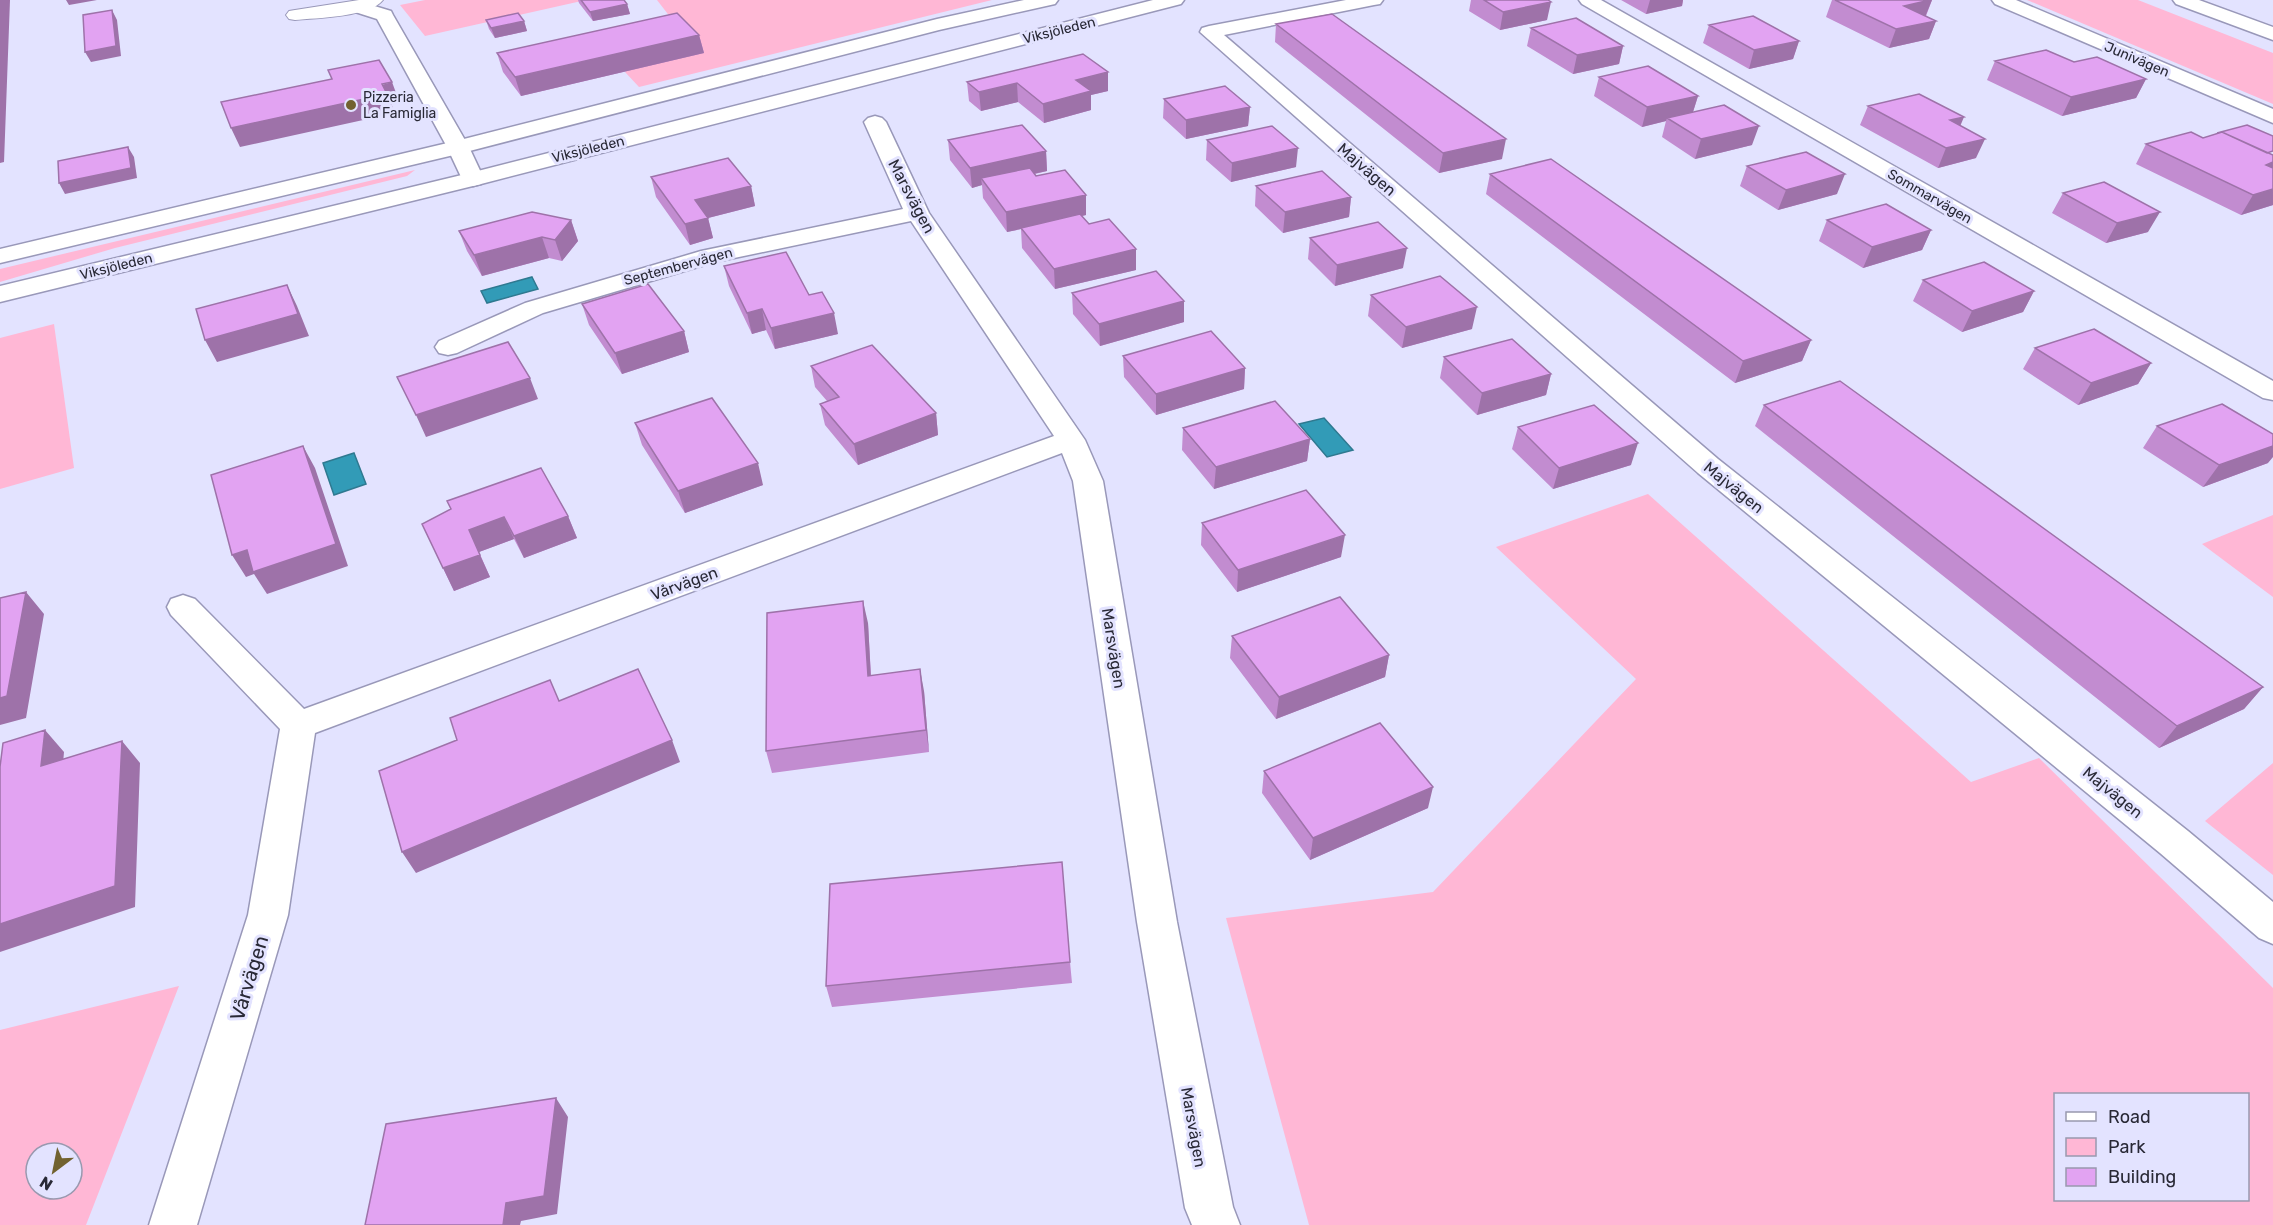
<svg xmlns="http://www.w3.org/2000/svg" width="2273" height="1225" font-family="Rubik,sans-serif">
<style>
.green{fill:#ffb7d5;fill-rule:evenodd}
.water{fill:#329bb7;stroke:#2f7990;stroke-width:1.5}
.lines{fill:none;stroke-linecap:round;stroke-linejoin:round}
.lane-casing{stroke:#9998b9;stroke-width:2}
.street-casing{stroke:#9998b9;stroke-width:3}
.secondary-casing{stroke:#9998b9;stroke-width:3}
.lane{fill:#fff;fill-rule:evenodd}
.street{fill:#fff;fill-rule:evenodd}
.secondary{fill:#fff;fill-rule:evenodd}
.wall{fill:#c28cd0}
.shaded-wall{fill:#9e72a9}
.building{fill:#e2a3f2;stroke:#9e72a9;stroke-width:1.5}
.poi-dot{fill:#726230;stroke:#e3e3ff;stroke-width:2}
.labels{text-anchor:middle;stroke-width:6;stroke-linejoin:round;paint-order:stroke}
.far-street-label{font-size:14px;fill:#292936;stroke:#e3e3ff}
.far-poi-label{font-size:14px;fill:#292936;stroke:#e3e3ff;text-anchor:start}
.street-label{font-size:16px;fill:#292936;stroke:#e3e3ff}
.near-street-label{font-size:20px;fill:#292936;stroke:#e3e3ff}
</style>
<rect width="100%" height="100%" fill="#e3e3ff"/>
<path class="green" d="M425,0H586L425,36L400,5Z
M657,0H992L639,87L625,72L681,31Z
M2027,0H2138L2273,53V104Z
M415,170L407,176L115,248L0,282V269Z
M54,324L74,468L0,489V338Z
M1648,494L1971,782L2039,758L2273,988V1225H1309L1226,918L1433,892L1636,679L1496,547ZM2056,1094H2248V1200H2056Z
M2273,515V597L2202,544Z
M2273,763V875L2205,821Z
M179,986L86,1225H0V1030ZM36,1153H72V1189H36Z"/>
<path class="water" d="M532,277L538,289L487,303L481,291Z
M1324,418L1353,450L1327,457L1299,424Z
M354,453L366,484L334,495L323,463Z"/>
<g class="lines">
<g class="lane-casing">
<path id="lane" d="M359,0H383C370,17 316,18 295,20L289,19L286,15L289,11L295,10Z"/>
</g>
<g class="street-casing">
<path id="street" d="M1346,0H1383L1380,4L1374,5L1224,35L1718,459L2188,831L2273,902V944L2259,938L2160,853L1698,473L1200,32L1202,28L1209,26Z
M1579,0H1601L2273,381V400L2263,398L1582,4Z
M1992,0H2016L2273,109V123L1995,4Z
M358,1L391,11L393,15L469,147L484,179L481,184L473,186L465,184L462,179L447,147L377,19L352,11L349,7L352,3Z
M875,116L882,118L886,122L929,213L1085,440L1103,481L1177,922L1233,1207L1240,1225H1192L1185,1208L1137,922L1073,481L1062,453L315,733L288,915L197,1225H149L248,915L280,729L171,615L167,607L171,599L183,595L195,599L304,709L1054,436L911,221L715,262L543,313L457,353L448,355L439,353L435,347L439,341L525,303L701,251L903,209L864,122L868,118Z"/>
</g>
<g class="secondary-casing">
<path id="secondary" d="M1024,0H1058L1055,4L939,30L458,154L0,263V249L456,141L937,19Z
M1153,0H1184L1181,4L481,184L0,302V286L470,173Z
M2173,0H2199L2273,27V40L2176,4Z"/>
</g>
<use href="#lane" class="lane"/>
<use href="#street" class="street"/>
<use href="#secondary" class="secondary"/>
</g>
<path class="wall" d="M578,0H624L627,4L630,14L593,21L579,3Z
M1471,0H1548L1547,20L1500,30L1469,11Z
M1621,0H1683L1682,6L1646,14Z
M1832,0H1932L1926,16L1936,21L1929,39L1889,48L1826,17Z
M486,20L524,21L527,31L495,38L489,29Z
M1276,24L1502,159L1439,173L1275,42Z
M1709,25L1799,41L1793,59L1749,69L1703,43Z
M1531,28L1623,46L1619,64L1573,74L1527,46Z
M699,35L704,53L521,96L503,72L497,53Z
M1083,54L1108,91L1091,95V110L1044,123L1018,102L981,111L969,101L967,82Z
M1995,61L2074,62L2146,79L2136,98L2062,116L1987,80Z
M1599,77L1698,96L1693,112L1752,145L1695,159L1662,137L1666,121L1642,127L1594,96Z
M1164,99L1250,107L1248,126L1186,139L1163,118Z
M1868,106L1961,126L1976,158L1938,168L1860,125Z
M2203,138L2273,205L2241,215L2136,164L2146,144Z
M948,140L1046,151L1047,171L1035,174L1036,176L1086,195V215L1082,216L1089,224L1136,249V270L1055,289L1022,248L1021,229L1007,232L983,198L982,185L972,188L950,160Z
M1207,140L1296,167L1231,182L1206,160Z
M1747,166L1837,194L1778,210L1740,186Z
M1490,174L1811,340L1802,361L1735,383L1486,194Z
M651,177L751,186L755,206L708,218L713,238L690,245L656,197Z
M1256,186L1351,197L1349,217L1283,233L1255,206Z
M2063,193L2148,232L2106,243L2052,213Z
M571,220L578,241L562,261L549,258L482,276L467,251L459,231Z
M1827,220L1931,230L1922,250L1863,268L1819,241Z
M1310,238L1403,268L1335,286L1308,259Z
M724,266L809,295L838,334L775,349L766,330L752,334L729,286Z
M1923,280L2034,291L2023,312L1962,332L1913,301Z
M1072,293L1184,322L1100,346L1073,314Z
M1371,295L1472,329L1402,348L1368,316Z
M582,304L684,331L689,352L622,374L589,325Z
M2035,348L2151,363L2138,384L2078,405L2023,369Z
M1123,356L1245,368L1244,389L1156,415L1124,377Z
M1444,357L1551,374L1546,395L1477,415L1440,378Z
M811,366L936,413L938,435L858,465L825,425L820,404L827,401L815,387Z
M1764,405L2263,687L2244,709L2159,748L1755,426Z
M635,423L763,485L685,513L642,445Z
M2157,426L2268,463L2203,487L2143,448Z
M1518,427L1631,465L1553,489L1512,449Z
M1183,428L1310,439L1307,461L1214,489L1182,450Z
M568,516L577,538L524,558L514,539L479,552L490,577L454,591L422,524Z
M1202,523L1341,557L1237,592L1201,545Z
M868,623L871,676L924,691L929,752L772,773L766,751Z
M1232,636L1389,655L1385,677L1276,719L1230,658Z
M1264,771L1428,808L1310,860L1262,793Z
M1070,962L1072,983L832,1007L826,986Z"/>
<path class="shaded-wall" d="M0,0H10L4,162L0,163Z
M66,0H97L69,5Z
M1650,0H1683L1682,6L1646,14Z
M1930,0H1932L1925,17L1904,6Z
M1551,2L1547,20L1500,30L1503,12Z
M627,4L630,14L593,21L590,12Z
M112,10L117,20L121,56L91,62L85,52Z
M524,21L527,31L495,38L491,28Z
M1936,21L1929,39L1889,48L1896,29Z
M699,35L704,53L521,96L515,77Z
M1799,41L1793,59L1749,69L1754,50Z
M1623,46L1619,64L1573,74L1577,55Z
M1108,72V91L1091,95V110L1044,123L1043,104L1076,80Z
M2146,79L2136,98L2062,116L2071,97Z
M392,82L399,101L391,103L395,113L240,147L231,128Z
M1017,83L1018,102L981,111L979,92Z
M1698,96L1692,115L1667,118L1666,121L1642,127L1647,107Z
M1250,107L1248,126L1186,139V120Z
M1964,117L1956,136L1950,120Z
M1759,126L1752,145L1695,159L1701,139Z
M1506,139L1502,159L1439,173L1443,153Z
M1985,139L1976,158L1938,168L1946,148Z
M128,147L134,157L137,178L65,194L59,183Z
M1298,148L1296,167L1231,182L1232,163Z
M1046,151L1047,171L986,184L981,178L982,185L972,188L970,168Z
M2273,162V175L2266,165Z
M1845,174L1837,194L1778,210L1786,190Z
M751,186L755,206L708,218L713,238L690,245L685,224L695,200Z
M2273,189V205L2241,215L2253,195Z
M1086,195V215L1022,229L1021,228V229L1007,232L1006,212Z
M1351,197L1349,217L1283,233L1285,212Z
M2160,212L2148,232L2106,243L2117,223Z
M571,220L578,241L562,261L555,240Z
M1931,230L1922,250L1863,268L1872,247Z
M542,237L549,258L482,276L474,255Z
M1407,248L1403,268L1335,286L1337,265Z
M1136,249V270L1055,289L1054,269Z
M287,285L297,306L309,336L217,362L205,340Z
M2034,291L2023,312L1962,332L1972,311Z
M1184,301V322L1100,346L1099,324Z
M1477,307L1472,329L1402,348L1406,327Z
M762,309L766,330L752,334L747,313Z
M834,313L838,334L775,349L771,328Z
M684,331L689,352L622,374L615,353Z
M1811,340L1802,361L1735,383L1743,361Z
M2151,363L2138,384L2078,405L2091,383Z
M1245,368L1244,389L1156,415V394Z
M1551,374L1546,395L1477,415L1482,393Z
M530,378L538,399L426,437L416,415Z
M936,413L938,435L858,465L854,444Z
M1310,439L1307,461L1214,489L1216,467Z
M1638,443L1631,465L1553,489L1559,468Z
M303,446L315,468L348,566L267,594L254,574L246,577L232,555Z
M2273,446V457L2268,463L2203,487L2219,465Z
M758,463L763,485L685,513L678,491Z
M568,516L577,538L524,558L514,536Z
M504,517L514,539L479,552L469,530Z
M1345,535L1341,557L1237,592L1238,570Z
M480,555L490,577L454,591L443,568Z
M26,592L44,614L26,718L0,725V698Z
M863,601L868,623L872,698L868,676Z
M1389,655L1385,677L1276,719L1279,697Z
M920,669L924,691L929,752L926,730Z
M2263,687L2244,709L2159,748L2177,726Z
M45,730L64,752L61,787L41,766Z
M672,740L680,762L416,873L402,852Z
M122,741L140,763L135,907L0,952V924Z
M1433,787L1428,808L1310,860L1313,838Z
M556,1098L568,1117L557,1214L521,1221L520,1225H503L506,1203Z"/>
<path class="building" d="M581,0H624L627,4L590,12Z
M1484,0H1548L1551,2L1503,12Z
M1835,0H1930L1904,6L1936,21L1896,29Z
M112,10L116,46L85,52L83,15Z
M518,13L524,21L491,28L486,20Z
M677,13L699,35L515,77L497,53Z
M1332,14L1506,139L1443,153L1276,24Z
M1753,16L1799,41L1754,50L1709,25Z
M1576,18L1623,46L1577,55L1531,28Z
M2046,50L2074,62L2097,57L2146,79L2071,97L1995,61Z
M1083,54L1108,72L1076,80L1091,91L1043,104L1017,83L979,92L967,82Z
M379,60L392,82L382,84L387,94L231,128L221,102L332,79L328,70Z
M1648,66L1698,96L1647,107L1599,77Z
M1225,86L1250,107L1186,120L1164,99Z
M1919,94L1964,117L1950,120L1985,139L1946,148L1868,106Z
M1724,105L1759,126L1701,139L1667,118Z
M1022,125L1046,151L970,168L948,140Z
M2247,125L2273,136V151L2267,153L2222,132L2217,133Z
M1272,126L1298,148L1232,163L1207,140Z
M2191,132L2203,138L2222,132L2273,155V162L2266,165L2273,168V189L2253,195L2146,144Z
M128,147L131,168L59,183L58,161Z
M1806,152L1845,174L1786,190L1747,166Z
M728,158L751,186L695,200L708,218L685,224L651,177Z
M1551,159L1811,340L1743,361L1490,174Z
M1030,168L1036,176L1065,170L1086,195L1006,212L981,178Z
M1322,171L1351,197L1285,212L1256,186Z
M2104,182L2160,212L2117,223L2063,193Z
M1886,204L1931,230L1872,247L1827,220Z
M532,212L571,220L555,240L542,237L474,255L459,231Z
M1080,214L1089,224L1109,219L1136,249L1054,269L1021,228Z
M1378,222L1407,248L1337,265L1310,238Z
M786,252L809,295L822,292L834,313L771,328L762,309L747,313L724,266Z
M1984,262L2034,291L1972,311L1923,280Z
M1156,271L1184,301L1099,324L1072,293Z
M1440,276L1477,307L1406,327L1371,295Z
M648,284L684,331L615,353L582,304Z
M287,285L298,314L205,340L196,309Z
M2094,329L2151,363L2091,383L2035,348Z
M1211,331L1245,368L1156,394L1123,356Z
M1512,339L1551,374L1482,393L1444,357Z
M508,342L530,378L416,415L397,377Z
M872,345L936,413L854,444L820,404L839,397L811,366Z
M1840,381L2263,687L2177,726L1764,405Z
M712,398L758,463L678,491L635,423Z
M1275,401L1310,439L1216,467L1183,428Z
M2222,404L2273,434V446L2219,465L2157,426Z
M1594,405L1638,443L1559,468L1518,427Z
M303,446L336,544L253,572L247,550L232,555L211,475Z
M541,468L568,516L514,536L504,517L469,530L480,555L443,568L422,524L451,509L447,501Z
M1306,490L1345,535L1238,570L1202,523Z
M26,592L7,696L0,698V598Z
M1340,597L1389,655L1279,697L1232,636Z
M863,601L868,676L920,669L926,730L766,751L767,613Z
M638,669L672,740L402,852L379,771L457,740L450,718L550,680L559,701Z
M1380,723L1433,787L1313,838L1264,771Z
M45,730L41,766L122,741L115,886L0,924V767L3,743Z
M1062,862L1070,962L826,986L830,884Z
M556,1098L544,1196L506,1203L503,1225H365L386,1124Z"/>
<circle class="poi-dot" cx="351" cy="105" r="6"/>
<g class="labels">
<g class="far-street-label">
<text transform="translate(1059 30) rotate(-14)" y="5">Viksjöleden</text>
<text transform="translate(2137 59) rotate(23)" y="5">Junivägen</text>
<text transform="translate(588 149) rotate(-14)" y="5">Viksjöleden</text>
<text transform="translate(1930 196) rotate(30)" y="5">Sommarvägen</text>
<text transform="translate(116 266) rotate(-14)" y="5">Viksjöleden</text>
<text transform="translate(678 266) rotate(-15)" y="5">Septembervägen</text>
</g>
<g class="far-poi-label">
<text x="363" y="102">Pizzeria<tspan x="363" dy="16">La Famiglia</tspan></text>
</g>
<g class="street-label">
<text transform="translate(1367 169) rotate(41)" y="6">Majvägen</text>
<text transform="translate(912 196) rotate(62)" y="6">Marsvägen</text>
<text transform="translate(1734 487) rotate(39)" y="6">Majvägen</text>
<text transform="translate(684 583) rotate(-20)" y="6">Vårvägen</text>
<text transform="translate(1114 648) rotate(81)" y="6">Marsvägen</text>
<text transform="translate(2113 792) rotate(39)" y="6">Majvägen</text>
<text transform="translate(1194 1127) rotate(80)" y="6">Marsvägen</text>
</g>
<g class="near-street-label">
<text transform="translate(249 978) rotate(-73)" y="7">Vårvägen</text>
</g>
</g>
<rect x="2054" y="1093" width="195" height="108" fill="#e3e3ff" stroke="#9999af" stroke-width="1.5"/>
<rect x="2066" y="1112" width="30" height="9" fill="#ffffff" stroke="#9999af" stroke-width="1.5"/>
<text x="2108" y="1123" font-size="18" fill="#292936">Road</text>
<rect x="2066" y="1138" width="30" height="18" fill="#ffb7d5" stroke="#9999af" stroke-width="1.5"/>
<text x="2108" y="1153" font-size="18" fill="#292936">Park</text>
<rect x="2066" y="1168" width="30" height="18" fill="#e2a3f2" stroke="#9999af" stroke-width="1.5"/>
<text x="2108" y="1183" font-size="18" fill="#292936">Building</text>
<g transform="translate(54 1171) rotate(212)"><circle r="28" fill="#e3e3ff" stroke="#9999af" stroke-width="1.5"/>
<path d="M0-4.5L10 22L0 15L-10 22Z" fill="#726230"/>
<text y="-9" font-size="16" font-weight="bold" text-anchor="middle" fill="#292936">N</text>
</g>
</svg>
